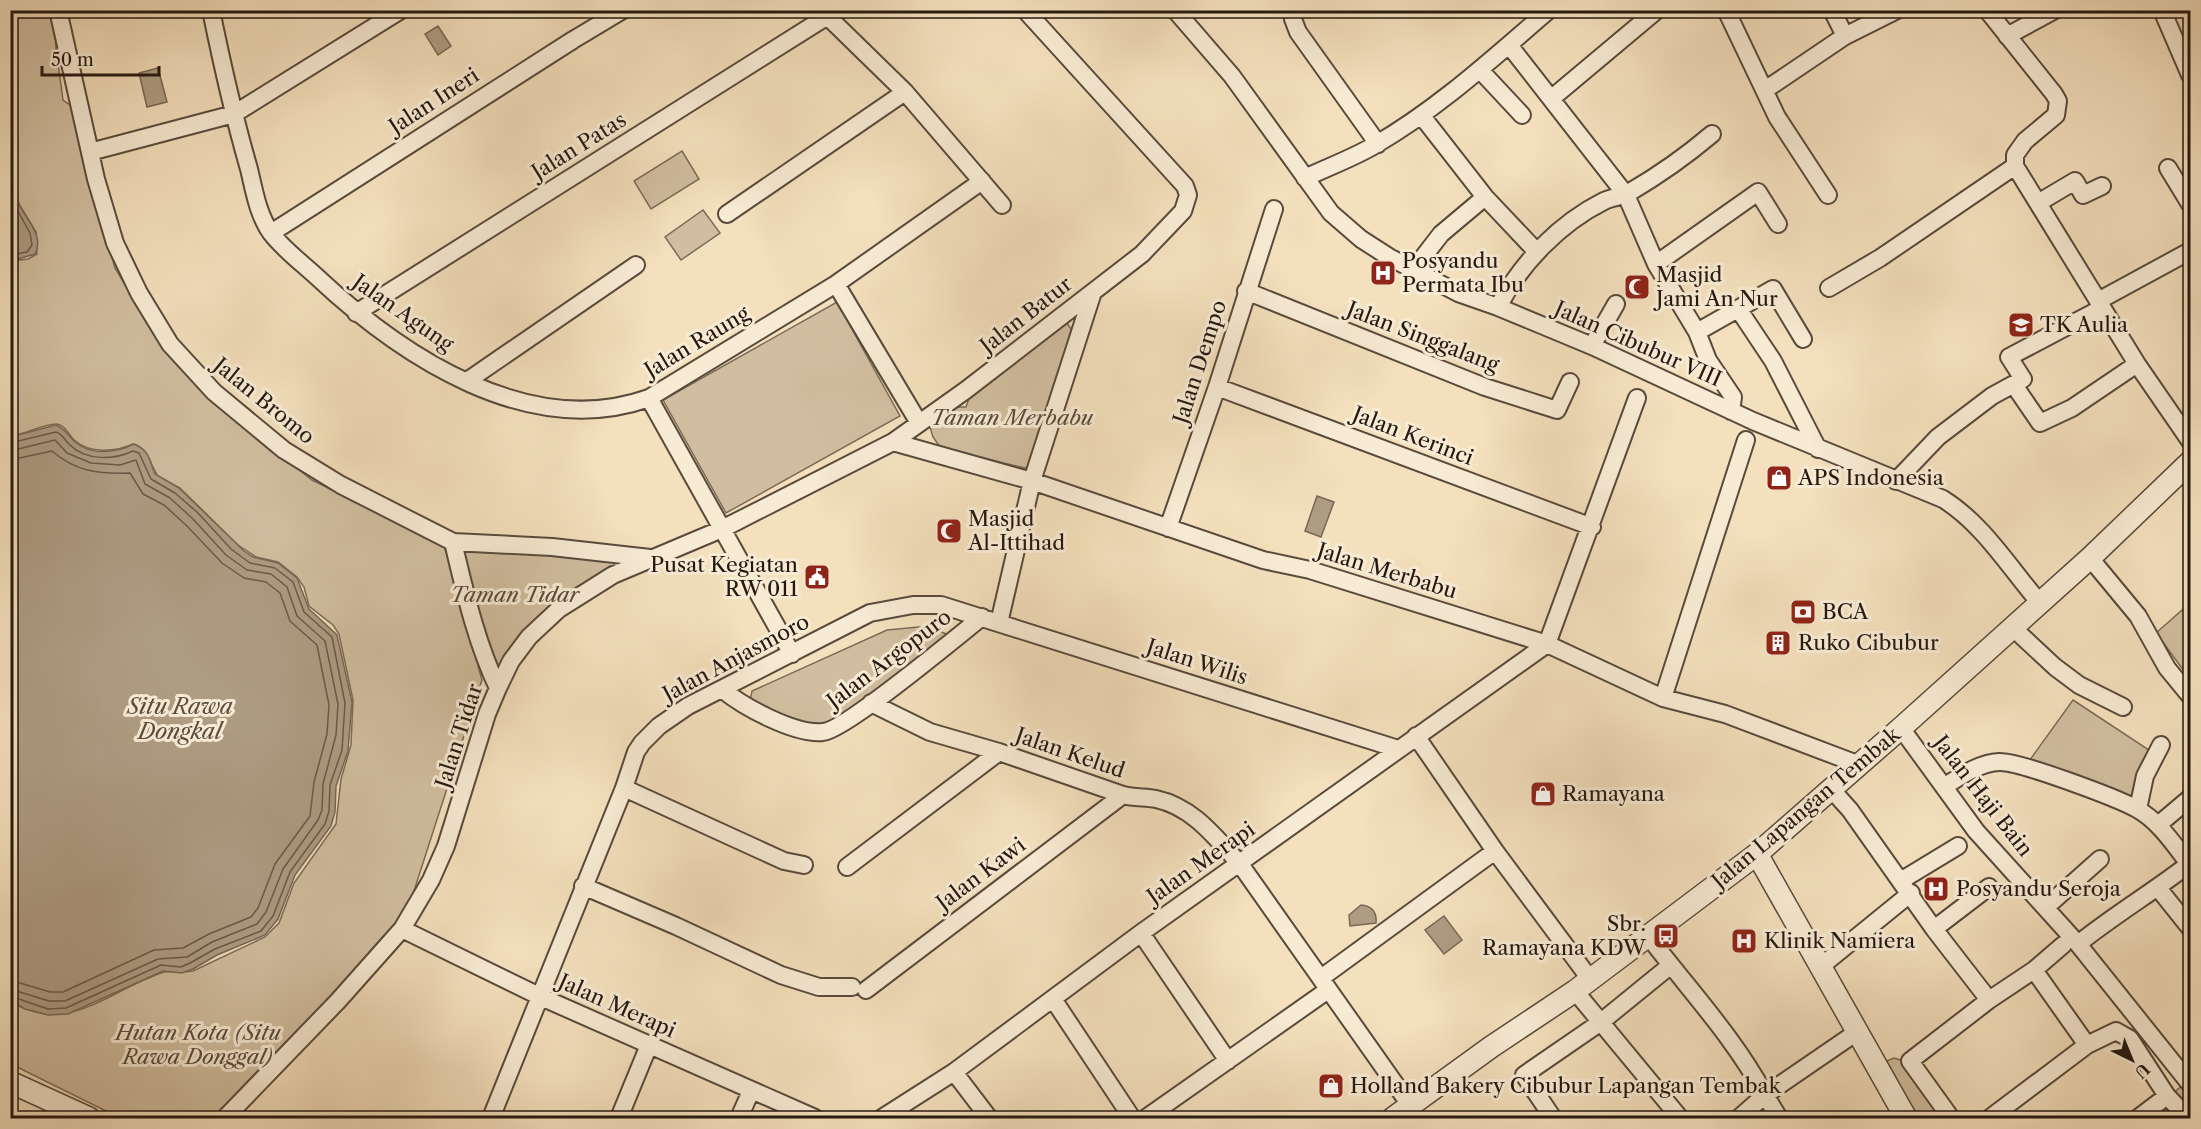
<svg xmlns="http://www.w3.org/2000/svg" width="2201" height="1129" font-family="'Libre Caslon Text',serif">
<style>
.green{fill:#d1bea0;stroke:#7b6b58;stroke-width:1.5}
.water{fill:#ae9c83;stroke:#776755;stroke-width:1.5}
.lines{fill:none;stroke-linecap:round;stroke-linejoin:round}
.shore{stroke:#6a5a4a;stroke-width:1.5}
.minor-casing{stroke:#594a3c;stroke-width:20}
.tertiary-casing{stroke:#594a3c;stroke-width:24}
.minor{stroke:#f8ebd4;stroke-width:16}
.tertiary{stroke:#f8ebd4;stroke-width:21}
.labels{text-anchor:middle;stroke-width:6;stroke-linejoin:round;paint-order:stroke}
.street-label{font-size:21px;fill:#251811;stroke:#f8ebd4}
.poi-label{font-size:21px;fill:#251811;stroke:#f8ebd4;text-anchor:start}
.park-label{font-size:21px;font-style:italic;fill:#594a3c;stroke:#f8ebd4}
.water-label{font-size:22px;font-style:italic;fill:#5c4d3f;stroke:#f8ebd4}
</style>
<rect width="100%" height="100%" fill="#f4e0bd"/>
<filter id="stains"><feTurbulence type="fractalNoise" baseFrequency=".00333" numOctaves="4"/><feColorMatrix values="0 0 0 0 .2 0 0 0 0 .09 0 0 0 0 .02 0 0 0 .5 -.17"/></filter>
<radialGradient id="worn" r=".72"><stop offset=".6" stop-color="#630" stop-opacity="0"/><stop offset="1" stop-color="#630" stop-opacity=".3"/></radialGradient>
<path class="green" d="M54,10L56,49L63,100L74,108L86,167L115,268L159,342L202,392L312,480L444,545L482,680L402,928L224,1118H120L11,1064V1002C70,1035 106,992 161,973C170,970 182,973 193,971L265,937L279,923L294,883L336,824L341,779L351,745L353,700L339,634L333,625L309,606L304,587L297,577L278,562L256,557L238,545L180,488L158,476C148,462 151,450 133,444C115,452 90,454 74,440C69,435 65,425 57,424C46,423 23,435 11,436V261L28,259L37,254L36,232L19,204L11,169V11Z
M682,151L699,179L651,209L634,181Z
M703,210L720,233L681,260L665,237Z
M837,302L900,416L726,513L663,400Z
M1067,323L1079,341L1041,471C1007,466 974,454 940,447L933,437L929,424L952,407H966L971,393Z
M477,548L568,554L614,562L615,575L517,650L503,670H495L460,554Z
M2190,603V679L2156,633Z
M929,626L957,639L825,737L748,711L752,691L887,630Z
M2073,700L2152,752L2132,804L2027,764Z
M1894,1058L1907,1062L1945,1118H1911L1882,1063Z
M2183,1085L2190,1093V1106L2187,1110L2173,1093Z"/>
<path class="water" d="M438,26L451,46L438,55L425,34Z
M158,68L167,102L147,107L139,73Z
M10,170C14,180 14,192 18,202C25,219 45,235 35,254L11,261Z
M56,425C65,429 67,434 74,441C90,456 116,453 134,444C150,451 149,460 155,474L179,488L244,551L253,557L278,563L297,578L309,609L337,635L352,702L348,751L336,786L335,812L331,826L295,875L278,919L265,935L217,955L193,969L182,973L163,971L68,1014L48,1015L25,1009L11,1001L10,437Z
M1317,496L1334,502L1321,537L1305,531Z
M1361,905C1372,906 1377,912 1376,923L1350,926L1349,915Z
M1444,916L1462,940L1444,954L1425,930Z"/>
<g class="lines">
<path class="shore" d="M10,197L30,233L32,245L27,252L10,255
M10,443L56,432C63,434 64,440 70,445C86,461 114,460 133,451L139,453L151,479L175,493L198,513L231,549L250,563L275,568L293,582L304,612L332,637L345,703L342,750L330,785L329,811L325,824L290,872L273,916L261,931L215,949L190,963L181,967L161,965L66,1008L48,1009L10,996
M10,451L55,440L67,453L91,463L120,465L136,460L145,484L170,498L193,519L226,555L247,570L271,574L287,587L297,616L325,641L338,704L336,735L323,784L322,810L318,820L283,869L266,912L257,924L212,942L187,957L158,959L65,1001H49L10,989
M10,460L52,451C76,472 99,474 130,473L143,494L164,505L187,526L222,563L244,578L266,582L280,593L290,621L317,645L329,705L327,734L314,782L310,816L275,864L258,908L251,917L209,934L183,948L154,950L63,992H50L10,980"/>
<g class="minor-casing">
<path id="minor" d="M58,10L96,179L115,243L139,293L170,344L214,392L284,450L341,485L453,542C465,592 476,642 498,688
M211,10C222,64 234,117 249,169C254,190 258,215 271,233C284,250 302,263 317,277C401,356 529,441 649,398L836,284L982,181
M821,10L905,92L1002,205
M1175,10L1232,76L1331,213L1361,239L1389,257L1458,293L1498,307L1592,346L1753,421L1943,499C1982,523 2009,567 2039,602
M1295,10L1293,19L1298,32L1378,144
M1726,10L1777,117L1828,195
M1832,10L1845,36
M1987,10L2054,94L2058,101L2056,115L2025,141L2015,155V166L2137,364L2190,441
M2162,10L2190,75
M2007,36L2055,10
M1509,45L1626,195L1656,264L1697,332L1708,360L1733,397L1731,411
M1480,70L1522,115
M1765,90L1845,36L1897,10
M1552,98L1657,10
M1421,115L1485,197L1537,252
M90,152L234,114L401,10
M2168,168L2190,204
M1305,178C1328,167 1353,158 1375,145C1439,108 1493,58 1549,10
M2038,203L2075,181L2083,195L2102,186
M727,214L905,92
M271,233L573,40L623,10
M1656,264L1758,192L1778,224
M1414,269L1441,234L1485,197
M836,284L919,423
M1829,288L1880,258L2015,166
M1246,291L1485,387L1557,410L1570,382
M2098,301L2190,251
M1498,307C1521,263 1560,223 1604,201C1612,197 1622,197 1630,192C1659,175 1686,156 1712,134
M1739,310L1773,361L1818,449
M356,313L826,17
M1697,332L1773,289L1803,339
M1592,346L1616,304
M467,381L636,265
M2014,385L2040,423L2072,408L2137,364
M1217,387L1592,527
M649,398L792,654
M893,442L1032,481L1263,560L1310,570L1547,644L1663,698L1725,714L1860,765
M1896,481L1938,437L1992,396L2023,379L2009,357L2102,308
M1168,528L1217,387L1274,209
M453,542L552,547L650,558
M2090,558L2138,616L2167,668L2190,696
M999,623L1032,481L1093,292
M2012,627L2055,667L2079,685L2123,707
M723,690C744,707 795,735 823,732C844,731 958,636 982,617
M1663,698L1746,440
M871,703L930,732L999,752L1123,795C1134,798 1145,797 1156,799C1193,807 1215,837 1240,864L1410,1105
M1901,728L1976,831L2078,944L2190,1084
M1416,736L1495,851L1590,979
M1945,786C1961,776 1979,763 1999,762C2019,761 2117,798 2137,809C2159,821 2175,846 2190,865
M624,788L784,861L804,865
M1832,790L1850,810L1934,929L1989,1000
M2138,809L2145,776L2161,745
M2158,825L2190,798
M847,867L999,752
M1902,880L1958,846
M583,886L676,926L781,975L819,987H852
M2158,888L2190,928
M2046,907L2100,859
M402,929L541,997L815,1118
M1934,929L1989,887
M1141,933L1228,1061
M1649,937C1689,990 1733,1036 1765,1095L1739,1118
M2078,944C2114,915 2153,892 2189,864
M1820,967L1911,893
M2034,970L2087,1045
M1321,978L1495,851
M866,990L1123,795
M1575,991L1680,1118
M1053,999L1132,1118
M954,1072L989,1118
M225,1118L338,1001L402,929L431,880L446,846L487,714L498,688L511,661L529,637L559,609L613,575L722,529L893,442L966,390L1142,254L1183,211L1188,195L1185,186L1025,10
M491,1118L624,788L636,752L642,743L659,726L688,706L870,613L913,605H941L1398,749
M619,1118L649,1045
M739,1118L751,1091
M882,1118L954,1072L1141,933L1547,644L1637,398
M1146,1118L1328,990
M1553,1118L1524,1075L1601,1022L1671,965
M1779,1118L1765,1095L1857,1032
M1951,1118L1910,1061L1989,1000L2034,970L2063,945
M1990,1118L2087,1045L2116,1031L2130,1039L2167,1096L2188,1118
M2138,1118L2167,1096"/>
</g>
<g class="tertiary-casing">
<path id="tertiary" d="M1757,854L1906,1118
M10,1082L89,1118
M1393,1118L1491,1047L1575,991L1757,854L1901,728L2090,558L2190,462"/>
</g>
<use href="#minor" class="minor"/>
<use href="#tertiary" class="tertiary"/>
</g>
<defs>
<g id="hospital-square" transform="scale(1.35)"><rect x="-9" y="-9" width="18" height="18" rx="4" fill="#8f2418" stroke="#f8ebd4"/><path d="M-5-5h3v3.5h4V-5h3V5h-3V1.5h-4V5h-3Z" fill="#fff"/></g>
<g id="mosque-square" transform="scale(1.35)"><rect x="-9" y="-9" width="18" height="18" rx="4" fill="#8f2418" stroke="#f8ebd4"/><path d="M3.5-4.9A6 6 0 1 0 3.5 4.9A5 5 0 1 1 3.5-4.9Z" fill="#fff"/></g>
<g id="school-square" transform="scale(1.35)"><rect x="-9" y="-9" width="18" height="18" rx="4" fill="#8f2418" stroke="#f8ebd4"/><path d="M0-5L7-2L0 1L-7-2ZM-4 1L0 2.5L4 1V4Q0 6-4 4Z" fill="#fff"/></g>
<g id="shop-square" transform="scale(1.35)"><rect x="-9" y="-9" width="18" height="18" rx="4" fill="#8f2418" stroke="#f8ebd4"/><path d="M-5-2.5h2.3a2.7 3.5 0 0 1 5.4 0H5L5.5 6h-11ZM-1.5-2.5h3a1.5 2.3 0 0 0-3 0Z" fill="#fff"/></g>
<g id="civic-square" transform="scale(1.35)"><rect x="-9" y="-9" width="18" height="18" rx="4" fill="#8f2418" stroke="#f8ebd4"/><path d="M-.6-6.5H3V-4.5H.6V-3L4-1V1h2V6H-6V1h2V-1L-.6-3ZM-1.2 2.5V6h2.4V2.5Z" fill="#fff"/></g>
<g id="bank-square" transform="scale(1.35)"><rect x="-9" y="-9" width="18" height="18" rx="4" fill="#8f2418" stroke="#f8ebd4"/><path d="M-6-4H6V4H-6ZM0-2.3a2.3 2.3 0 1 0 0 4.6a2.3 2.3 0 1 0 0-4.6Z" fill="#fff"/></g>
<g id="building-square" transform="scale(1.35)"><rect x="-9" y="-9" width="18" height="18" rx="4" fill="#8f2418" stroke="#f8ebd4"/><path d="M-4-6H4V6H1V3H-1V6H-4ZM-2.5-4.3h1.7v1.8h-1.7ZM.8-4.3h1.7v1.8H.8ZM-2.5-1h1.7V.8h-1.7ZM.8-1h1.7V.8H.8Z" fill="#fff"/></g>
<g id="bus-square" transform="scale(1.35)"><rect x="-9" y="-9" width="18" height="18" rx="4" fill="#8f2418" stroke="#f8ebd4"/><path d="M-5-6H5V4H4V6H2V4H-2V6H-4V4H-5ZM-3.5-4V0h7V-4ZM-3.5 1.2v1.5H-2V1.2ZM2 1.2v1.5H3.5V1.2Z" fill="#fff"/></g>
</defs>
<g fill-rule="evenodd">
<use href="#hospital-square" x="1383" y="273"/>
<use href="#mosque-square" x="1637" y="287"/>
<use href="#school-square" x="2021" y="325"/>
<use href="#shop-square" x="1779" y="478"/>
<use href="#mosque-square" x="949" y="531"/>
<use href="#civic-square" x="817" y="577"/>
<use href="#bank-square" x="1803" y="612"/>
<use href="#building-square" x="1778" y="643"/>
<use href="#shop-square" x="1543" y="794"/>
<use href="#hospital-square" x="1936" y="889"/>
<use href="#bus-square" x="1666" y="936"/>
<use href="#hospital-square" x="1744" y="941"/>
<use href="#shop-square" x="1331" y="1086"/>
</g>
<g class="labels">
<g class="street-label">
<text transform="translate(434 101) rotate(-33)" y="7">Jalan Ineri</text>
<text transform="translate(579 146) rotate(-32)" y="7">Jalan Patas</text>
<text transform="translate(403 313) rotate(35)" y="7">Jalan Agung</text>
<text transform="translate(1026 315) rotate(-38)" y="7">Jalan Batur</text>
<text transform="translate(1423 337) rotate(21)" y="7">Jalan Singgalang</text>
<text transform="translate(697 342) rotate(-31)" y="7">Jalan Raung</text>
<text transform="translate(1638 344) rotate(24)" y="7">Jalan Cibubur VIII</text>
<text transform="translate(1200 362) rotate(-72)" y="7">Jalan Dempo</text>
<text transform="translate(264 401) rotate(39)" y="7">Jalan Bromo</text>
<text transform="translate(1413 436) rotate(21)" y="7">Jalan Kerinci</text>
<text transform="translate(1387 571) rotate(17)" y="7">Jalan Merbabu</text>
<text transform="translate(736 658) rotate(-28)" y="7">Jalan Anjasmoro</text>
<text transform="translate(889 659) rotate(-37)" y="7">Jalan Argopuro</text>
<text transform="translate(1197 662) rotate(18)" y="7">Jalan Wilis</text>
<text transform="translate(459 736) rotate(-72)" y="7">Jalan Tidar</text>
<text transform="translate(1070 753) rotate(19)" y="7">Jalan Kelud</text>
<text transform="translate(1983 796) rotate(52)" y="7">Jalan Haji Bain</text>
<text transform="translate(1806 808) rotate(-40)" y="7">Jalan Lapangan Tembak</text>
<text transform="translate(1201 863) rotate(-35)" y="7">Jalan Merapi</text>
<text transform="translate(981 874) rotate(-37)" y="7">Jalan Kawi</text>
<text transform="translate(617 1006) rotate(24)" y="7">Jalan Merapi</text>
</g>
<g class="poi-label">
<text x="1402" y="268">Posyandu<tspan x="1402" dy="24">Permata Ibu</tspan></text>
<text x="1656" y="282">Masjid<tspan x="1656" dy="24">Jami An Nur</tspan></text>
<text x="2040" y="332">TK Aulia</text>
<text x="1798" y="485">APS Indonesia</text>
<text x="968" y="526">Masjid<tspan x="968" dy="24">Al-Ittihad</tspan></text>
<text x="798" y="572" text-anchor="end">Pusat Kegiatan<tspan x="798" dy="24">RW 011</tspan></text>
<text x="1822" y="619">BCA</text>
<text x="1798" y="650">Ruko Cibubur</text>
<text x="1562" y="801">Ramayana</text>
<text x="1956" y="896">Posyandu Seroja</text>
<text x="1646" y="931" text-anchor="end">Sbr.<tspan x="1646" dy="24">Ramayana KDW</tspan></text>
<text x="1764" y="948">Klinik Namiera</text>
<text x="1350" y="1093">Holland Bakery Cibubur Lapangan Tembak</text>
</g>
<g class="park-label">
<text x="1012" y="425">Taman Merbabu</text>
<text x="515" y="602">Taman Tidar</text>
<text x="198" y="1040">Hutan Kota (Situ<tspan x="198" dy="24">Rawa Donggal)</tspan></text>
</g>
<g class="water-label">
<text x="180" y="714">Situ Rawa<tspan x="180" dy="25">Dongkal</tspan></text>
</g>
</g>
<rect width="2201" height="1129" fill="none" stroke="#f4e0bd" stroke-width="36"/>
<rect x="12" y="12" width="2177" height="1105" fill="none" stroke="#251811" stroke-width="3"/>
<rect x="18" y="18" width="2165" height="1093" fill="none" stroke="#251811" stroke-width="1.5"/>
<g transform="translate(2132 1060) rotate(137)" stroke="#f8ebd4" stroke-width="4.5" paint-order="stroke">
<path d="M0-4.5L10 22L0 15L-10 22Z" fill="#251811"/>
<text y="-9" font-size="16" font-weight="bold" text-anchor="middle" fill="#251811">U</text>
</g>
<path d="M42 66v9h117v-9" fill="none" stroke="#251811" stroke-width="3"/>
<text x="51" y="66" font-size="18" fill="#251811" stroke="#f8ebd4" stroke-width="4.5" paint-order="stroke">50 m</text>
<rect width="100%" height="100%" filter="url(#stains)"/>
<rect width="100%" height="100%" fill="url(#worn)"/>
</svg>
